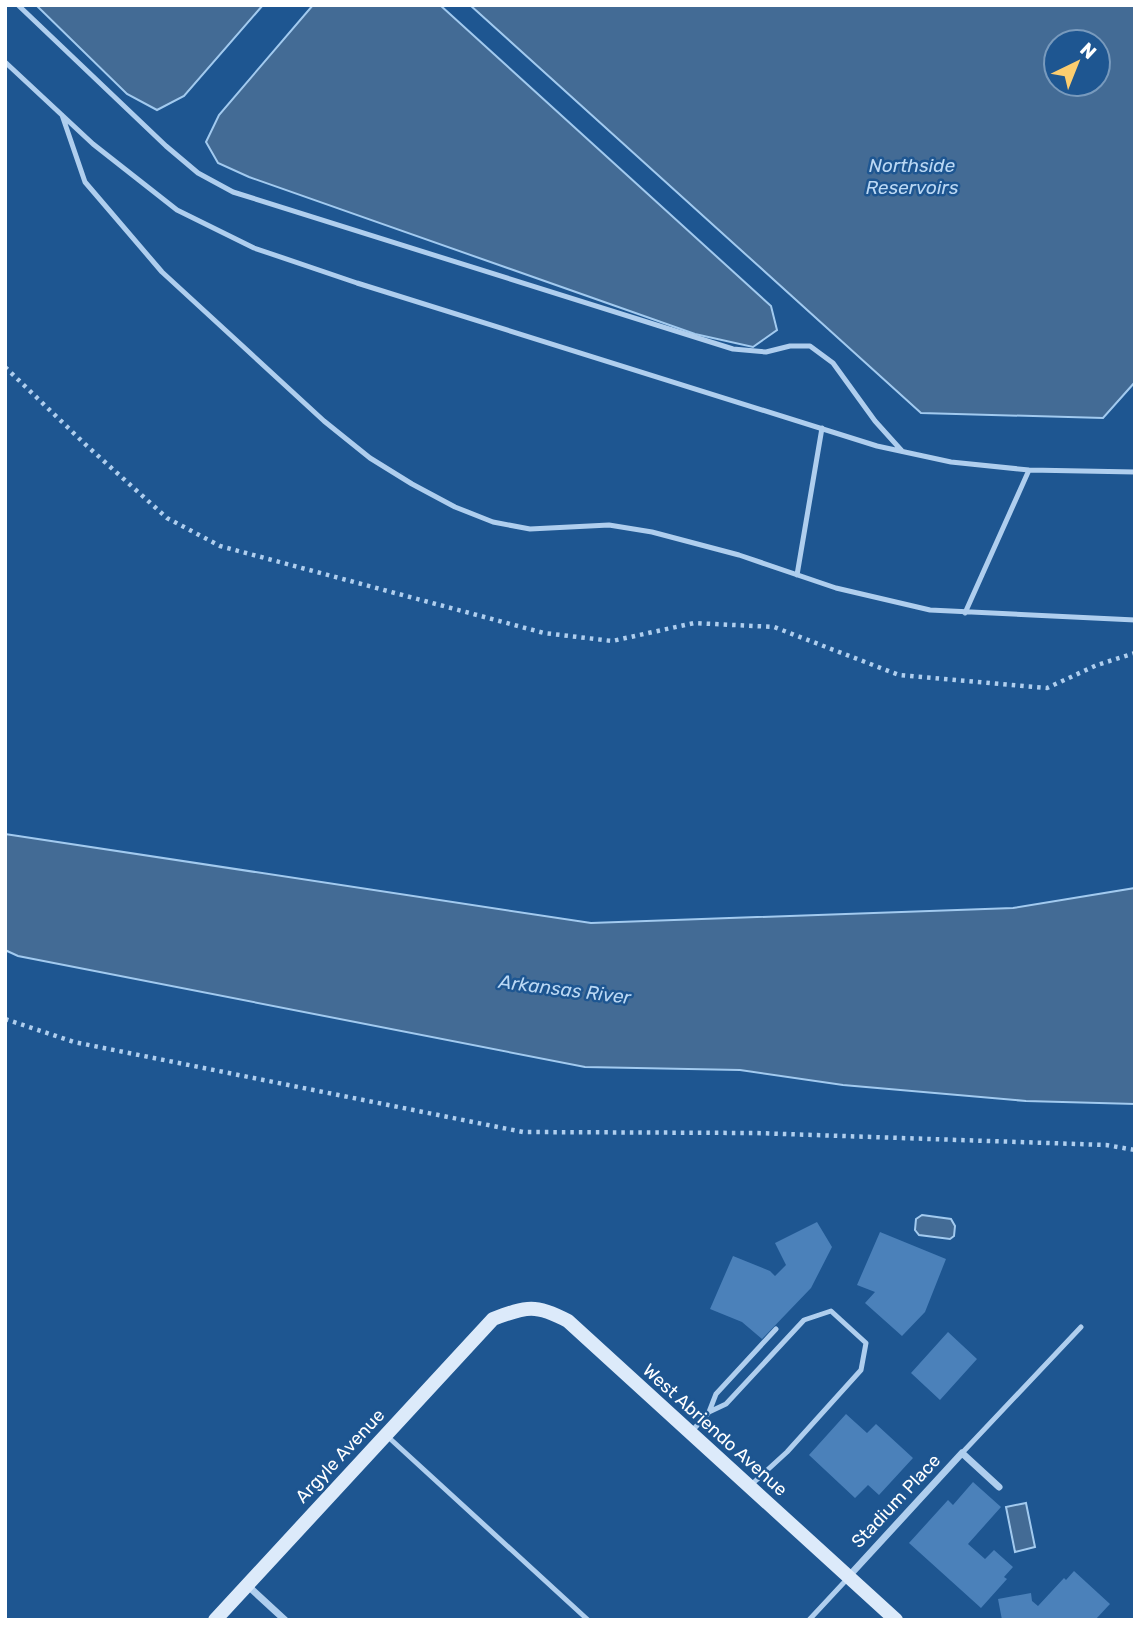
<svg xmlns="http://www.w3.org/2000/svg" width="1140" height="1625" font-family="Rubik,sans-serif">
<style>
.water{fill:#436b95;stroke:#a2caef;stroke-width:2;fill-rule:evenodd}
.building{fill:#4b81ba}
.lines{fill:none;stroke-linecap:round;stroke-linejoin:round}
.path{stroke:#afceee;stroke-width:4.5;stroke-dasharray:3.5 5;stroke-linecap:butt}
.lane{stroke:#afceee;stroke-width:5}
.street{stroke:#afceee;stroke-width:7}
.secondary{stroke:#dceafa;stroke-width:14}
.labels{text-anchor:middle;stroke-width:5;stroke-linejoin:round;paint-order:stroke}
.street-label{font-size:18px;fill:#fff;stroke:#1e5691}
.water-label{font-size:19px;font-style:italic;fill:#bbd8f4;stroke:#1e5691}
</style>
<rect width="100%" height="100%" fill="#1e5691"/>
<path class="water" d="M36,5H263L184,96L157,110L127,94Z
M313,5H440L771,306L777,330L753,347L695,334L249,177L218,163L206,142L219,115Z
M470,5H1135V382L1103,418L921,413ZM1098,42V84H1056V42Z
M5,834L591,923L1013,908L1135,888V1104L1026,1101L843,1085L740,1070L585,1067L18,956L5,950Z
M922,1215L951,1219L955,1226L954,1236L950,1239L919,1235L915,1230L916,1219Z
M1026,1503L1035,1547L1015,1552L1006,1507Z"/>
<path class="building" d="M817,1222L832,1247L811,1288L762,1339L742,1322L710,1309L733,1256L770,1271L775,1276L786,1265L775,1243Z
M880,1232L946,1259L925,1312L902,1336L865,1303L875,1292L857,1285Z
M948,1332L977,1359L940,1400L911,1373Z
M846,1414L867,1433L876,1424L913,1458L879,1495L868,1485L855,1498L809,1455Z
M973,1482L1001,1507L968,1544L985,1559L994,1550L1013,1567L1004,1577L1007,1579L981,1608L909,1543L948,1500L953,1505Z
M1074,1571L1110,1604L1095,1620H1002L998,1599L1031,1593L1032,1601L1038,1606L1064,1578L1066,1580Z"/>
<g class="lines">
<path class="path" d="M5,367L86,445L167,518L220,546L544,633L612,641L694,623L774,627L899,675L1047,688L1097,665L1135,653
M5,1019L74,1042L523,1132L755,1133L1106,1145L1135,1150"/>
<path class="lane" d="M18,5L166,146L198,173L233,192L733,349L766,352L790,346H810L833,363L875,421L902,451
M5,62L93,144L177,210L254,248L357,283L877,446L951,462L1029,470L1135,472
M62,115L85,182L162,272L324,421L370,458L412,484L455,507L493,522L530,529L609,525L652,532L739,555L836,588L930,610L1135,620
M797,575L822,428
M965,613L1029,470
M709,1412L716,1394L776,1329
M692,1431L709,1412L726,1404L804,1320L831,1311L866,1343L861,1370L787,1452L751,1485
M386,1435L588,1620
M962,1453L1081,1327
M809,1620L849,1577"/>
<path class="street" d="M849,1576L962,1453L999,1487
M247,1585L285,1620"/>
<path class="secondary" d="M215,1620L493,1319C527,1306 536,1304 568,1321L896,1620"/>
</g>
<g class="labels">
<g class="street-label">
<text transform="translate(715 1430) rotate(42)" y="6">West Abriendo Avenue</text>
<text transform="translate(340 1456) rotate(-47)" y="6">Argyle Avenue</text>
<text transform="translate(896 1501) rotate(-47)" y="6">Stadium Place</text>
</g>
<g class="water-label">
<text x="912" y="172">Northside<tspan x="912" dy="22">Reservoirs</tspan></text>
<text transform="translate(565 989) rotate(7)" y="7">Arkansas River</text>
</g>
</g>
<rect width="1140" height="1625" fill="none" stroke="#ffffff" stroke-width="14"/>
<g transform="translate(1077 63) rotate(43)"><circle r="33" fill="#1e5691" stroke="#789abd" stroke-width="2"/>
<path d="M0-5L12 26L0 18L-12 26Z" fill="#fccd6f"/>
<text y="-10" font-size="19" font-weight="bold" text-anchor="middle" fill="#ffffff">N</text>
</g>
</svg>
